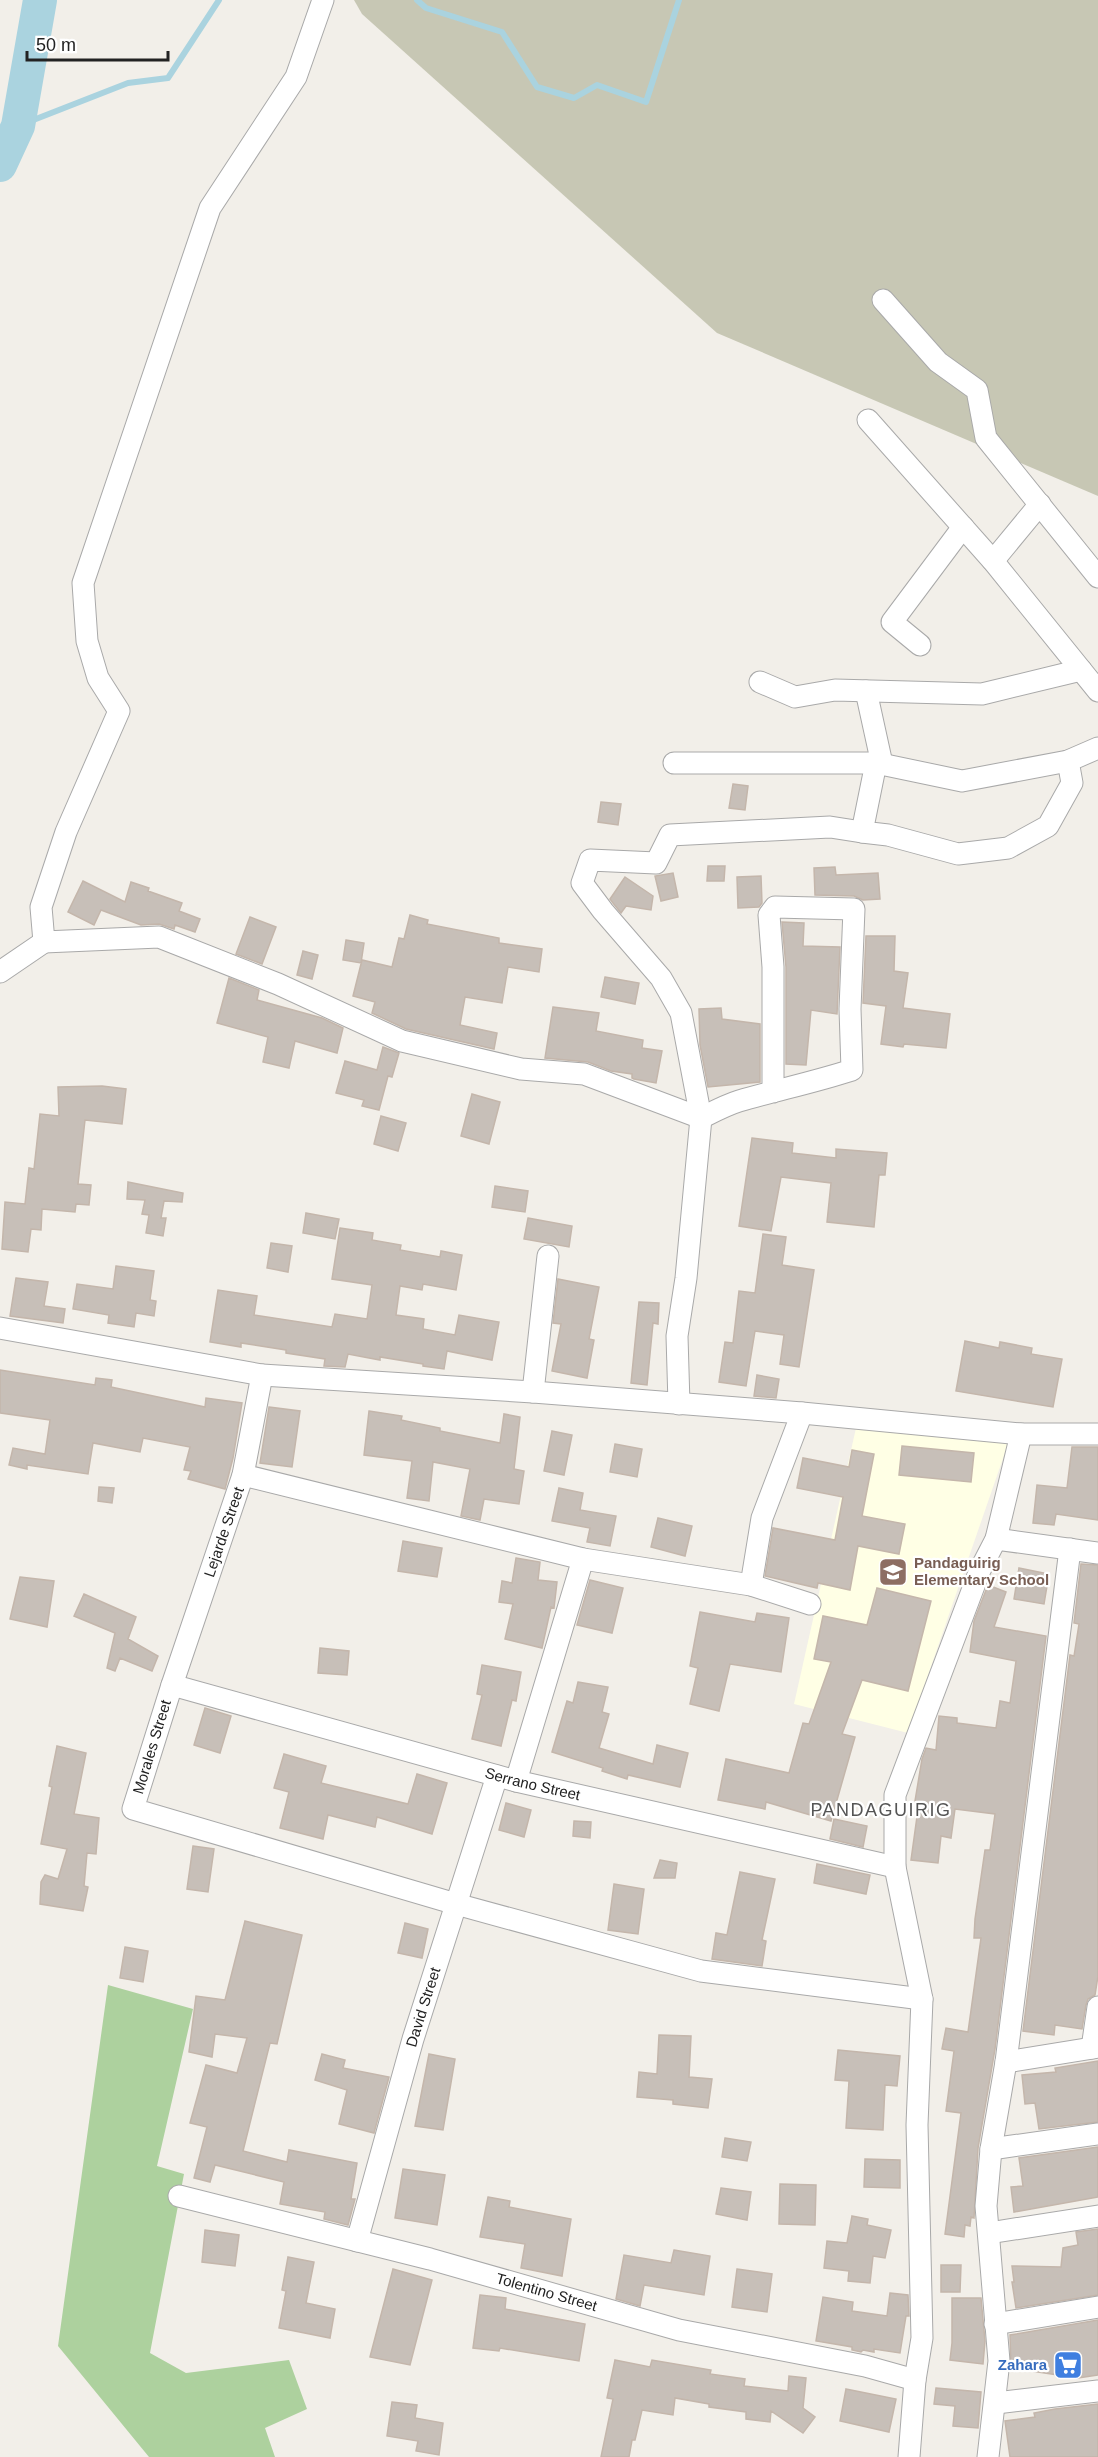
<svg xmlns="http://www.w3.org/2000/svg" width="1098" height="2457" font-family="Arial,sans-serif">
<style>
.education{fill:#ffffe5}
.construction{fill:#c7c7b4}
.forest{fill:#add19e}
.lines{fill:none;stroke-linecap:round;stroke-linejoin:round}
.stream{stroke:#aad3df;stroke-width:6}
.river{stroke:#aad3df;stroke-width:34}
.building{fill:#c7bfb8;stroke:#c4b6ab;stroke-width:1.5}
.street-casing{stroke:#a9a9a9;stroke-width:23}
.street{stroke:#fff;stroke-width:21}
.labels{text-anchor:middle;stroke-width:4.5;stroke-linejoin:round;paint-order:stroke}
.street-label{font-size:15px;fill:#222;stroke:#fff}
.education-label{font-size:15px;font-weight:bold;fill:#785e54;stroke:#fff;text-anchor:start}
.shop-label{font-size:15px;font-weight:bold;fill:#366cbe;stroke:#fff;text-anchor:end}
.quarter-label{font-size:18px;letter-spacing:1.5px;fill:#555;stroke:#fff}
</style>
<rect width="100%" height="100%" fill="#f2efe9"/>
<path class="education" d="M856,1428L1009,1441L908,1733L794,1704Z"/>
<path class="construction" d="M354,0H1098V496L717,333L362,14Z"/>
<path class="forest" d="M108,1985L193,2009L157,2166L184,2174L150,2353L186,2373L289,2360L307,2409L265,2428L275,2457H149L58,2346Z"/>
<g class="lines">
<path class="stream" d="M417,0L426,8L502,32L537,87L574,98L597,85L646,102L679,0
M18,126L128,83L168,78L219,0"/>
<path class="river" d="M0,165L18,126L40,0"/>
</g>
<path class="building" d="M733,784L748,786L745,810L729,808Z
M601,802L621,804L618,825L598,822Z
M708,866H725L724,881H707Z
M835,867L836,875L878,873L880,899L863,900L854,896L815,895L814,868Z
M673,873L678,897L661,901L655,876Z
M761,876L762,903L759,907L738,908L737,877Z
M625,877L653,896L651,910L626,906L621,913L613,903L610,899Z
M83,881L125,902L131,882L149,888L148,891L182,903L179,911L200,919L195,932L175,925L174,929L159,924L141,925L101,910L94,925L68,912Z
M410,915L428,920L427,924L499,938V943L542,949L539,972L508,967L502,1003L465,997L460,1025L497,1033L494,1049L406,1029L372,1013L375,1002L353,996L362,960L392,967L399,938L404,939Z
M250,917L276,927L262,964L236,954Z
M782,922L804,923L803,946L840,947L837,1014L811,1010L806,1065L786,1064V967Z
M866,936H895L894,971L908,973L903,1008L950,1014L946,1048L904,1044L903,1047L881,1044L886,1006L863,1003Z
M346,940L364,943L361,963L343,960Z
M303,951L318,955L312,979L297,975Z
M605,977L639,983L635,1004L601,997Z
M229,978L259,990L257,1000L322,1018L343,1028L337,1053L295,1041L289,1068L263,1062L268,1037L217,1023Z
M553,1007L599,1013L596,1031L643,1040L642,1048L662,1051L656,1083L634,1079L632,1078V1074L611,1071L588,1062L545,1058Z
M721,1008L722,1019L760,1024V1082L708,1087L700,1045L699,1009Z
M383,1047L399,1053L392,1077L388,1076L379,1110L362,1106L364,1100L336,1093L345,1061L377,1070Z
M102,1086L126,1089L122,1124L85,1120L78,1184L91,1185L89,1205L76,1204L75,1212L42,1209L41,1230L31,1229L28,1252L2,1249L5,1202L25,1204L29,1168L34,1169L40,1114L59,1116L58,1087Z
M472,1094L500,1102L489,1144L461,1136Z
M381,1116L406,1123L398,1151L374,1144Z
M752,1138L793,1143L792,1153L836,1158V1149L887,1153L885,1175H879L874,1227L827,1222L831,1183L781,1177L771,1231L739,1226Z
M128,1182L183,1193L182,1202L164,1201L161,1218H166L163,1236L146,1233L149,1215L142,1214L145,1200L127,1199Z
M495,1186L528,1191L525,1212L492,1207Z
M306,1213L339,1219L335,1239L303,1233Z
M528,1218L572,1226L569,1247L524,1239Z
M340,1228L373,1233L372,1240L401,1245L400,1250L440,1257L441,1251L462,1255L456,1290L423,1284L422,1290L400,1286L396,1315L424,1319L423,1329L455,1335L459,1315L499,1322L492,1360L447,1351L444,1369L423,1366V1364L380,1357V1360L348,1354L345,1367L324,1366L325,1359L286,1353V1350L241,1343V1347L210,1342L218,1290L257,1296L254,1315L332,1327L335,1314L367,1319L372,1285L332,1279Z
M763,1234L786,1237L782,1265L814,1270L799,1367L780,1364L784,1335L755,1331L746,1386L719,1382L725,1342L733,1343L739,1291L755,1293Z
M271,1243L292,1246L288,1272L267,1268Z
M116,1266L154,1271L150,1300L156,1301L154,1316L136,1313L134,1327L108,1323L109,1315L73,1309L77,1284L113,1289Z
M16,1278L48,1282L44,1306L65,1309L63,1323L10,1316Z
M558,1279L599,1287L589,1339L594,1340L587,1378L552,1371L561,1324L553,1323Z
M639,1302L659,1303L658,1324L653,1323L647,1385L631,1383Z
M965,1341L999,1348L1000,1342L1032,1348L1031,1354L1062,1359L1053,1407L956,1391Z
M0,1370L95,1385L96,1378L112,1380L111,1387L205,1407L206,1398L242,1403L233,1458L225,1489L188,1479L191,1471L184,1470L190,1447L143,1438L140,1452L93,1443L88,1474L27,1465V1469L9,1465L13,1448L45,1454L50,1420L0,1413Z
M757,1375L779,1379L776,1398L754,1396Z
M269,1407L300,1411L292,1467L260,1463Z
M369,1411L402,1416L401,1420L440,1428V1431L500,1443L504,1414L520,1417L514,1469L524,1471L519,1504L484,1499L480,1520L461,1516L470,1469L433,1462L429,1501L407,1498L412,1461L364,1455Z
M552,1431L572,1435L564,1475L544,1471Z
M615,1444L642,1449L637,1477L610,1472Z
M902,1446L974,1453L971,1482L899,1475Z
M1072,1447H1098V1520L1056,1514L1054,1525L1033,1523L1037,1485L1067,1488Z
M852,1450L874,1454L862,1516L905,1524L899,1554L858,1546L850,1590L818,1583L817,1588L765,1576L773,1528L835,1540L843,1497L797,1488L803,1458L849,1467Z
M99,1487L114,1488L112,1503L98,1501Z
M559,1488L583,1493L580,1510L616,1516L610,1546L587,1542L590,1528L552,1521Z
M658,1518L692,1526L685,1556L651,1547Z
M403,1541L442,1548L437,1577L398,1571Z
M516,1558L540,1562L538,1580L557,1582L554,1608L551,1607L542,1648L505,1639L513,1604L499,1602L502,1581L512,1583Z
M1081,1564L1098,1565V1976L1095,1995L1088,1999L1086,2005L1082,2029L1055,2025L1054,2035L1023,2031L1070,1655L1074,1656L1079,1624L1074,1623Z
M1019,1568L1049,1574L1044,1604L1014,1599Z
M20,1577L54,1581L47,1627L10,1619Z
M590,1580L623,1588L612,1633L577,1625Z
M988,1585L1006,1592L994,1627L1046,1636L995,2049L978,2148L974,2218L971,2217L970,2226L965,2225L964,2237L945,2234L961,2113L946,2111L954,2051L942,2049L946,2028L968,2032L981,1938H974L975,1919L985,1850H990L995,1814L955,1809L951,1838L941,1836L938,1863L911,1860L919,1802L915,1801L922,1759L926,1748L936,1750L939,1716L957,1718V1723L996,1728L1000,1701L1010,1703L1016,1661L970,1652L974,1621Z
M877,1588L931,1601L908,1691L862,1680L842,1734L855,1737L831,1821L766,1802L765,1809L718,1800L726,1759L789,1773L803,1723L809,1724L831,1662L814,1659L823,1616L867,1625Z
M84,1594L136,1617L128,1639L158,1656L152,1671L120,1658L115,1671L107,1668L115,1633L74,1616Z
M700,1612L755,1622L757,1613L789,1618L781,1672L730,1664L719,1711L690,1704L698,1668L690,1666Z
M320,1648L349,1651L347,1675L318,1673Z
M482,1665L521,1672L516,1701L512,1700L501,1746L472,1739L482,1695L477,1694Z
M578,1682L608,1687L602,1712L609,1714L599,1748L653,1764L657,1745L688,1753L680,1787L628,1775L627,1779L602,1771L603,1768L552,1752L567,1701L573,1703Z
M205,1708L231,1716L220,1753L194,1745Z
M57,1746L86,1753L74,1814L99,1818L96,1854L87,1853L84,1886L88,1887L83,1911L40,1904L41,1882L45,1875L58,1879L67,1849L41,1844L52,1787L49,1786Z
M284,1754L326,1766L321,1783L408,1804L417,1774L447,1783L432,1834L377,1817L375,1827L328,1815L323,1839L280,1828L289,1792L274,1788Z
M506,1803L531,1810L524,1837L499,1830Z
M834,1819L867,1826L863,1847L830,1839Z
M574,1821L591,1822L590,1838L573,1836Z
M193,1846L214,1849L208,1892L187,1889Z
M660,1860L677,1863L675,1878H654Z
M817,1864L870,1875L866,1894L814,1883Z
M740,1872L775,1879L762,1940L766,1941L762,1966L712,1959L716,1933L727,1935Z
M614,1884L644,1889L638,1934L608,1930Z
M245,1921L302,1935L277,2044L270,2043L243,2151L287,2162L289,2150L357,2163L351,2199H355L348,2225L324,2219L325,2212L280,2204L284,2182L215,2165L210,2182L194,2178L207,2127L190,2123L206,2065L237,2073L247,2038L215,2034L212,2057L189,2052L196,1996L225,2000Z
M405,1923L428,1929L422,1958L398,1953Z
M125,1947L148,1951L143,1982L120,1978Z
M659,2035L691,2036L689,2077L712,2079L708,2108L673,2104V2100L637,2097L639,2072L657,2074Z
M838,2050L900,2056L897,2086L885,2085L883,2130L846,2128L849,2081L835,2080Z
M322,2054L345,2060L343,2068L389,2077L374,2133L339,2124L347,2090L315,2080Z
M429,2054L455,2059L443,2130L415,2126Z
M1098,2061V2122L1039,2129L1035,2103L1025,2104L1022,2075L1056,2072L1055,2068Z
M725,2138L751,2142L747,2161L722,2157Z
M1098,2147V2197L1014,2212L1011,2187L1023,2186L1019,2158Z
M865,2159L900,2160V2188L864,2187Z
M403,2169L445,2175L437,2225L395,2218Z
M780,2184L816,2185L815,2225L779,2224Z
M721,2188L751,2192L747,2220L716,2214Z
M488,2197L510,2201L509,2207L571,2219L562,2276L521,2268L525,2244L480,2237Z
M852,2216L868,2219L867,2225L891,2230L885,2258L873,2256L870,2283L848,2281L849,2271L824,2268L827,2241L847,2243Z
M1098,2229V2295L1016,2308L1012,2282H1014L1012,2266L1061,2267L1063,2248L1078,2245L1076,2232Z
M205,2230L239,2235L235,2266L202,2262Z
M674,2250L710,2256L704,2295L644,2285L640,2306L616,2299L624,2255L671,2263Z
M288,2257L314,2262L306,2303L335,2309L330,2338L279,2328L286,2291L282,2290Z
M941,2265H961L960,2292H941Z
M393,2269L432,2280L410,2365L370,2357Z
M737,2269L772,2274L767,2312L732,2307Z
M890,2293L908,2295L909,2316H906L900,2353L874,2349V2352L863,2350L861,2352L852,2350V2347L816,2341L823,2297L853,2302L852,2311L887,2316Z
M480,2295L506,2298L505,2309L585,2324L579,2361L500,2348L499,2351L473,2348Z
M952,2298H981L985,2341L983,2364L950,2360L952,2343Z
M1098,2320V2375L1078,2378L1011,2368L1010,2335Z
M615,2360L650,2367L652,2360L711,2370L710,2374L745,2379L744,2386L788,2391L789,2376L806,2378L803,2408L815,2417L803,2433L771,2411L770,2422L746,2419V2412L709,2407V2404L675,2398L673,2415L642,2410L635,2440H632L629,2457H601L613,2399L607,2398Z
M936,2388L981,2392L978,2428L953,2426L955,2406L934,2404Z
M846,2389L896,2399L889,2432L840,2421Z
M392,2402L417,2405L415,2418L443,2423L439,2455L416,2451L418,2441L387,2436Z
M1098,2404V2457H1010L1005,2421L1035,2417L1034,2413L1055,2409Z"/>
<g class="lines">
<g class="street-casing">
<g id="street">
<path d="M323,0L296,77L210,208L83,583L87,641L98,678L119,711L66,832L41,907L44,942L159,937L278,984L402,1041L521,1069L584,1074L701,1118L681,1013L661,978L603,911L582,883L590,860L656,863L670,835L830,827L862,832"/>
<path d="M883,300L938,362L977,390L986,438L1098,577"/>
<path d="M868,420L993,561L1098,691"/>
<path d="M993,561L1040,504"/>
<path d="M920,645L892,622L963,527"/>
<path d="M760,682L795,697L835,690L982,694L1081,670"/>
<path d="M866,691L882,764"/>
<path d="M674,763H876L962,781L1068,761L1098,748"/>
<path d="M876,763L862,832L888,835L958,854L1008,848L1048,826L1072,783L1068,761"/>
<path d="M0,972L44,942"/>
<path d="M0,1328L262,1375L533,1392L802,1413L1021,1434H1098"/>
<path d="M262,1375L243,1475L172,1685L133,1809L456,1904L701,1971L922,1999"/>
<path d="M533,1392L548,1256"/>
<path d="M679,1404L677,1336L686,1278L701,1118C713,1112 726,1105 739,1101C777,1090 815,1082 852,1070L850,1009L854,909L775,907L769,915L773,967V1092"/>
<path d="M243,1475L583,1559L751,1585L810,1604"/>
<path d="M996,1539L1098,1553"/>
<path d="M751,1585L762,1518L802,1413"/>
<path id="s1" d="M172,1685L516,1781L895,1867"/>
<path d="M516,1781L583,1559"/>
<path d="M1092,2048L1098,2007"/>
<path d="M1006,2062L1098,2047"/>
<path d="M991,2149L1098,2134"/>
<path id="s2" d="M179,2196L430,2259L679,2330L865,2366L915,2380"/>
<path d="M989,2233L1098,2216"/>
<path id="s3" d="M357,2241L413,2039L497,1776"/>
<path d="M995,2324L1098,2307"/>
<path d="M996,2403L1098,2391"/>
<path d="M909,2457L915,2380L922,2338L917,2125L922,1999L895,1867V1795L980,1570L996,1539L1021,1434"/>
<path d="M988,2457L999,2361L986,2206L991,2149L1006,2062L1070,1549"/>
</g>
</g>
<use href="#street" class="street"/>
</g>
<defs>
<g id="school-square" transform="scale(1.5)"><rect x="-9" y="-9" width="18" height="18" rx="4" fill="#8d6e63" stroke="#fff"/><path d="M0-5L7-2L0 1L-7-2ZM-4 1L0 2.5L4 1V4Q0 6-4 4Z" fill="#fff"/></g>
<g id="supermarket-square" transform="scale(1.5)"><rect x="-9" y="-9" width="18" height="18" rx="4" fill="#3f7fe0" stroke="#fff"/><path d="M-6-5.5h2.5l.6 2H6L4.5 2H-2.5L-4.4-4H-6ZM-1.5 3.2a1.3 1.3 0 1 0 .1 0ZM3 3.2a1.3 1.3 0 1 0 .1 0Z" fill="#fff"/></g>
</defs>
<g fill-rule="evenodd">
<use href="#school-square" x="893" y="1572"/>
<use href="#supermarket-square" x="1068" y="2365"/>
</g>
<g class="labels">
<g class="street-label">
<text transform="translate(224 1532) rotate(-71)" y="5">Lejarde Street</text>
<text transform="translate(152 1747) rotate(-73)" y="5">Morales Street</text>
<text dy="5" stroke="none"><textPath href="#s1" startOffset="374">Serrano Street</textPath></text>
<text dy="5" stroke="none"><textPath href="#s3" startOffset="243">David Street</textPath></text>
<text dy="5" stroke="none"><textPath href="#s2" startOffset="380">Tolentino Street</textPath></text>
</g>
<g class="education-label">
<text x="914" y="1568">Pandaguirig<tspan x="914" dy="17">Elementary School</tspan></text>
</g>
<g class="shop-label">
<text x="1047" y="2370">Zahara</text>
</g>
<g class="quarter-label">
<text x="881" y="1816">PANDAGUIRIG</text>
</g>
</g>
<path d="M27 51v9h141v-9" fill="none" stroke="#222222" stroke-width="3"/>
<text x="36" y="51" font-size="18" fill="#222222" stroke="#ffffff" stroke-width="4.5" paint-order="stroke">50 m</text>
</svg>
